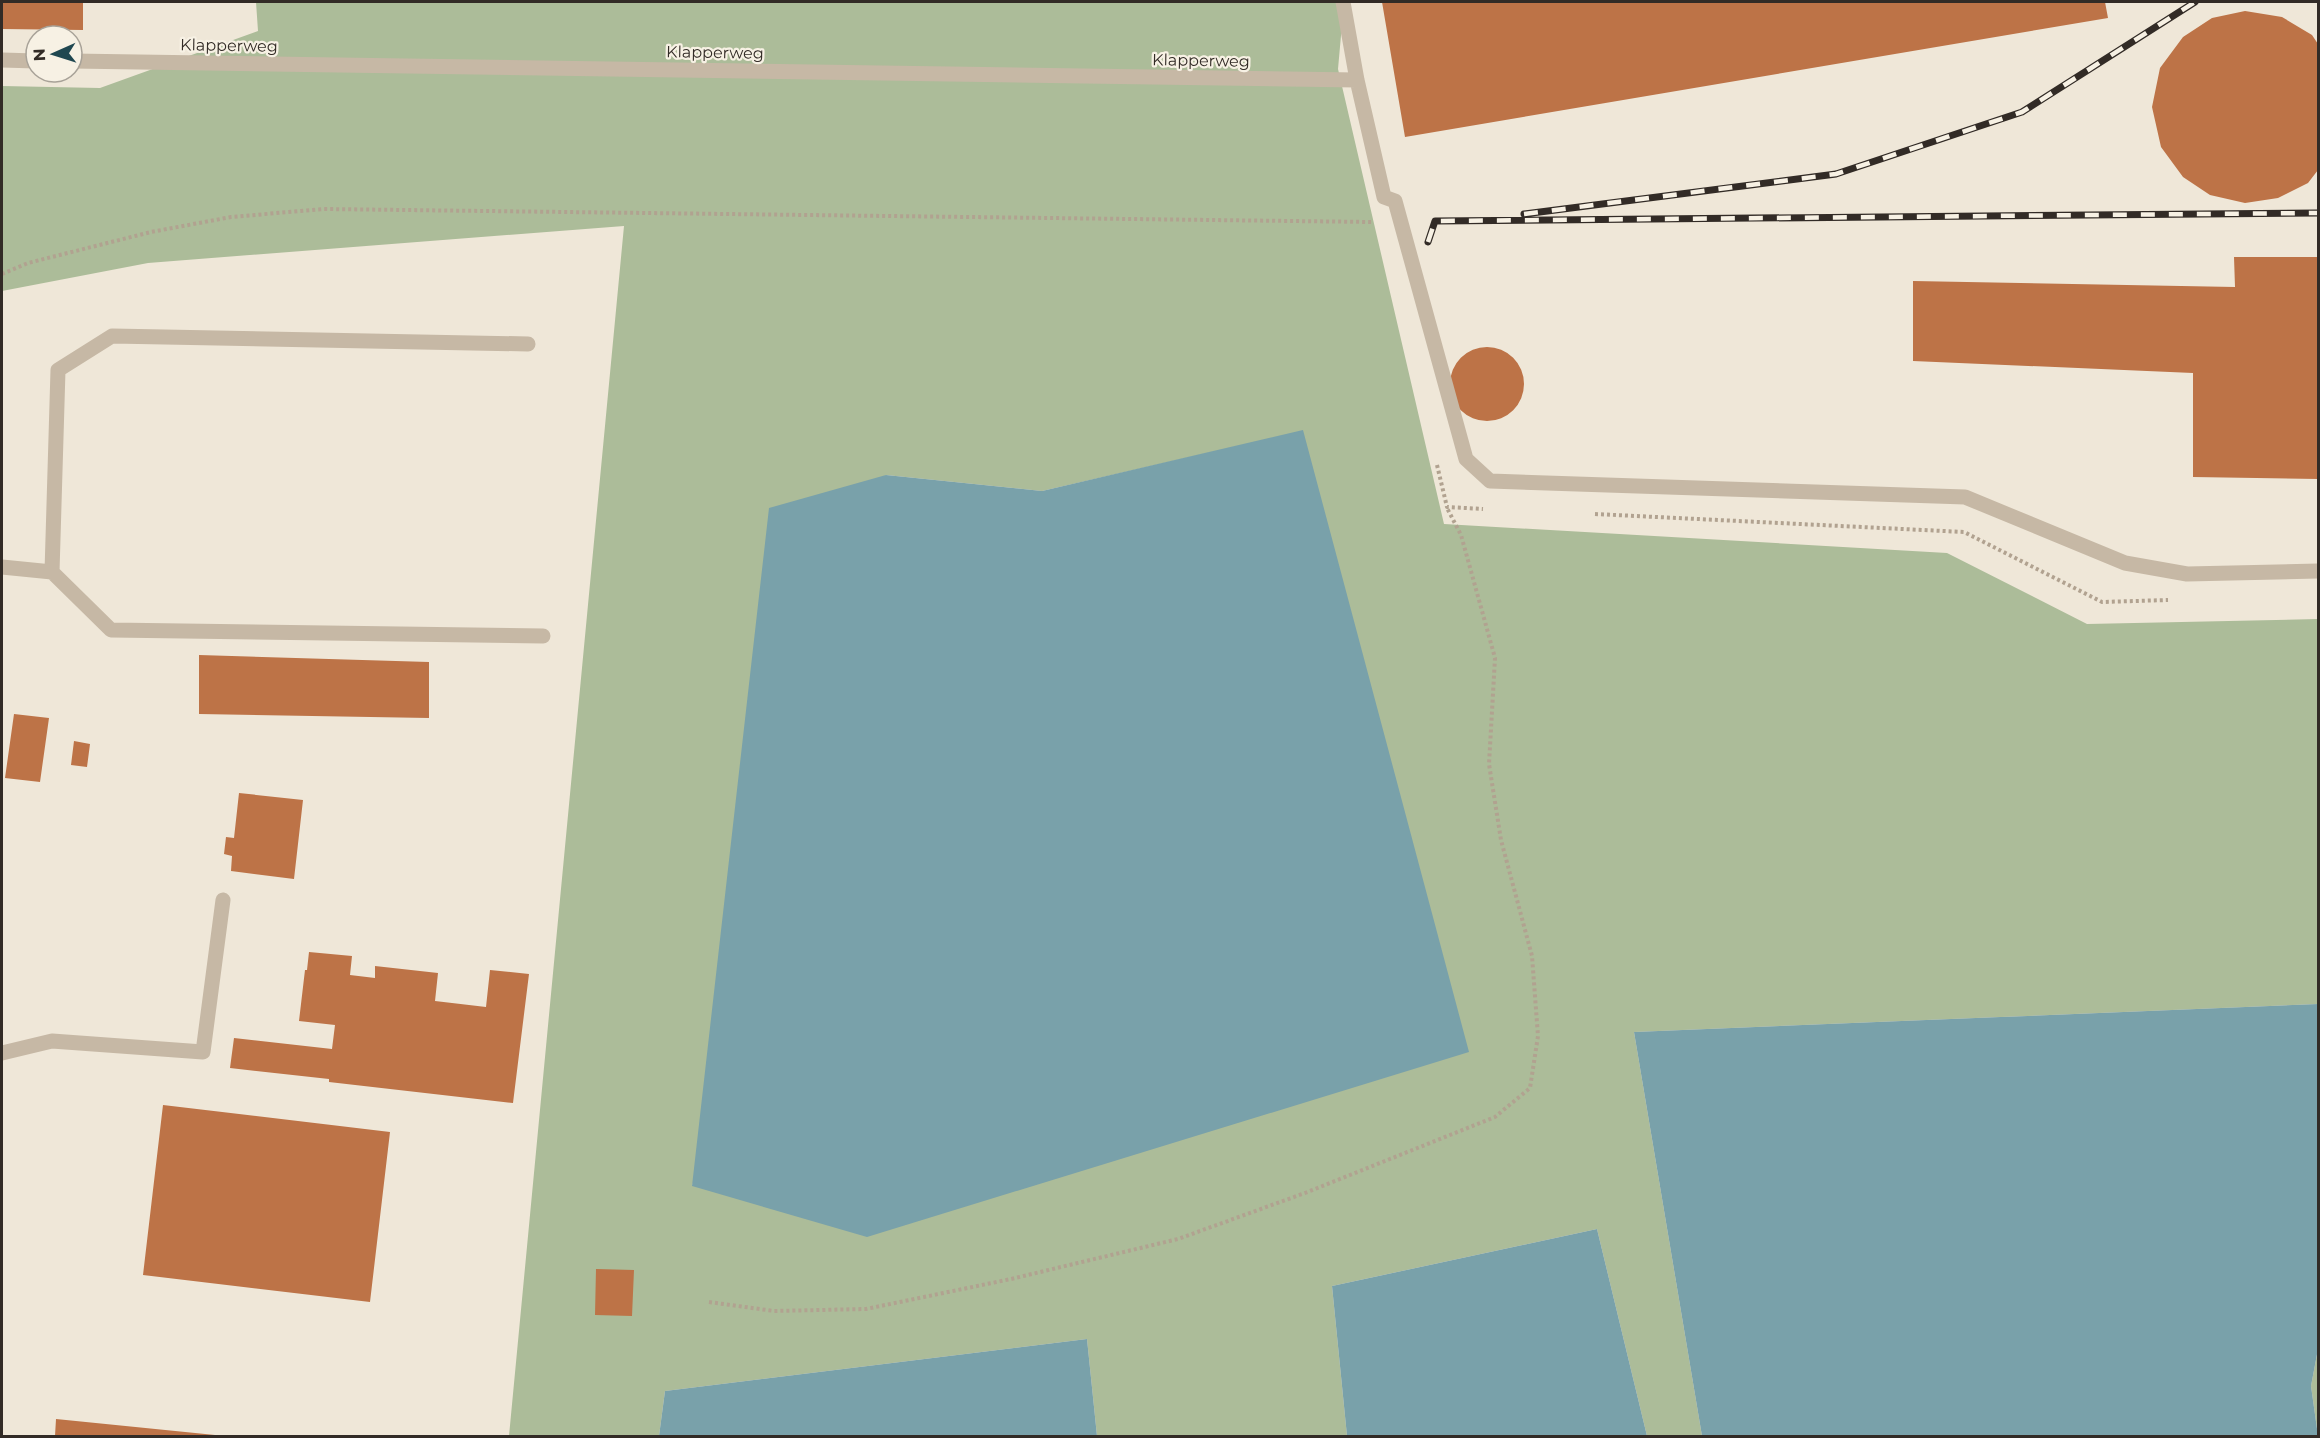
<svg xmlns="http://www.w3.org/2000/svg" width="2320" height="1438" font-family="Montserrat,sans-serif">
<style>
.green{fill:#acbc99;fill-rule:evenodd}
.water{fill:#79a1aa}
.building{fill:#bd7347}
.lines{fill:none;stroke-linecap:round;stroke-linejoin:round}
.path{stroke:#b1a290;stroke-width:4;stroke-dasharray:3 3;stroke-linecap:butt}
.minor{stroke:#c6b8a5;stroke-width:15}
.rail-casing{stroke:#322b26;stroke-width:7}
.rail{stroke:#f7f1e4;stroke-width:4.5;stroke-dasharray:14;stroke-linecap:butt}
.labels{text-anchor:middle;stroke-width:4.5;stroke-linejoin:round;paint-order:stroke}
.street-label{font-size:16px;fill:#322b26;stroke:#f7f1e4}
</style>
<rect width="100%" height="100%" fill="#efe7d8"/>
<path class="green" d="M256,2H1344L1338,69L1444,524L1947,553L2087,624L2318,619V1004L1634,1032L1702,1436H1647L1597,1229L1332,1286L1347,1436H1097L1087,1339L665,1391L659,1436H509L624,226L148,263L2,291V86L100,88L258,31ZM1303,431L692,1186L886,475L1042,491Z
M2318,1349V1436L2311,1386Z"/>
<path class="water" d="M1303,430L1469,1052L867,1237L692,1186L769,508L886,475L1042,491Z
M2318,1004V1349L2311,1386L2318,1436H1702L1634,1032Z
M1597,1229L1647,1436H1347L1332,1286Z
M1087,1339L1097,1436H659L665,1391Z"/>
<path class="building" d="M2,2H83V30L2,29Z
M1382,2H2105L2108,18L1405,137Z
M2245,11L2282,17L2312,35L2318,44V170L2308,183L2278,198L2245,203L2210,195L2183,177L2161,147L2152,107L2160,68L2183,37L2212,18Z
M2234,257H2318V479L2193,477V373L1913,361V281L2235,287Z
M1450 384a37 37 0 1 1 74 0a37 37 0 1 1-74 0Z
M199,655L429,662V718L199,714Z
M14,714L49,718L40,782L5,778Z
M74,741L90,744L87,767L71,765Z
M239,793L303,800L294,879L231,871L232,856L224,854L226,837L234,838Z
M309,952L352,956L350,975L375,978V966L438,973L435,1001L486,1007L490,970L529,974L513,1103L329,1082V1079L230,1068L234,1038L332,1049L335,1025L299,1021L305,970H307Z
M163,1105L390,1132L370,1302L143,1275Z
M596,1269L634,1270L632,1316L595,1315Z
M56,1419L215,1435V1436H55Z"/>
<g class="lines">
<path class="path" d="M2,274L28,263L151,232L231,217L324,209L1372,222
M1437,465L1447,507L1483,509
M1595,514L1964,532L2102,602L2168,600
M709,1302L774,1311L866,1309L1011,1279L1178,1239L1305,1193L1495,1117L1530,1088L1538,1036L1532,956L1501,840L1489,764L1495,658L1461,535L1447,508"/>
<path class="minor" d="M1343,2L1357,80L1384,197L1395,201L1466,459L1490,481L1965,497L2125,563L2187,574L2318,571
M2,60L36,61
M72,61L1357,80
M2,567L52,572L58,370L112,336L528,344
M52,572L111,630L543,636
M2,1053L52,1041L203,1052L223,900"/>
<g class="rail-casing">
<path id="rail" d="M1524,214L1836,174L2022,112L2195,2
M1428,242L1435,221L2318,213"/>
</g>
<use href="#rail" class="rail"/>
</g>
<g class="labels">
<g class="street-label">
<text transform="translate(229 45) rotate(1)" y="6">Klapperweg</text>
<text transform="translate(715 52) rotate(1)" y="6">Klapperweg</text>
<text transform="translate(1201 60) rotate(1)" y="6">Klapperweg</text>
</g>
</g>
<rect width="2320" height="1438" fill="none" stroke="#322b26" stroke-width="6"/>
<g transform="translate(54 54) rotate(267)"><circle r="28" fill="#f7f1e4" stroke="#a8a298" stroke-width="1.5"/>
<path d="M0-4.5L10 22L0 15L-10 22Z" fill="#1f4750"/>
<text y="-9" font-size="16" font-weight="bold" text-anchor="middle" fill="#322b26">N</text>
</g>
</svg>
